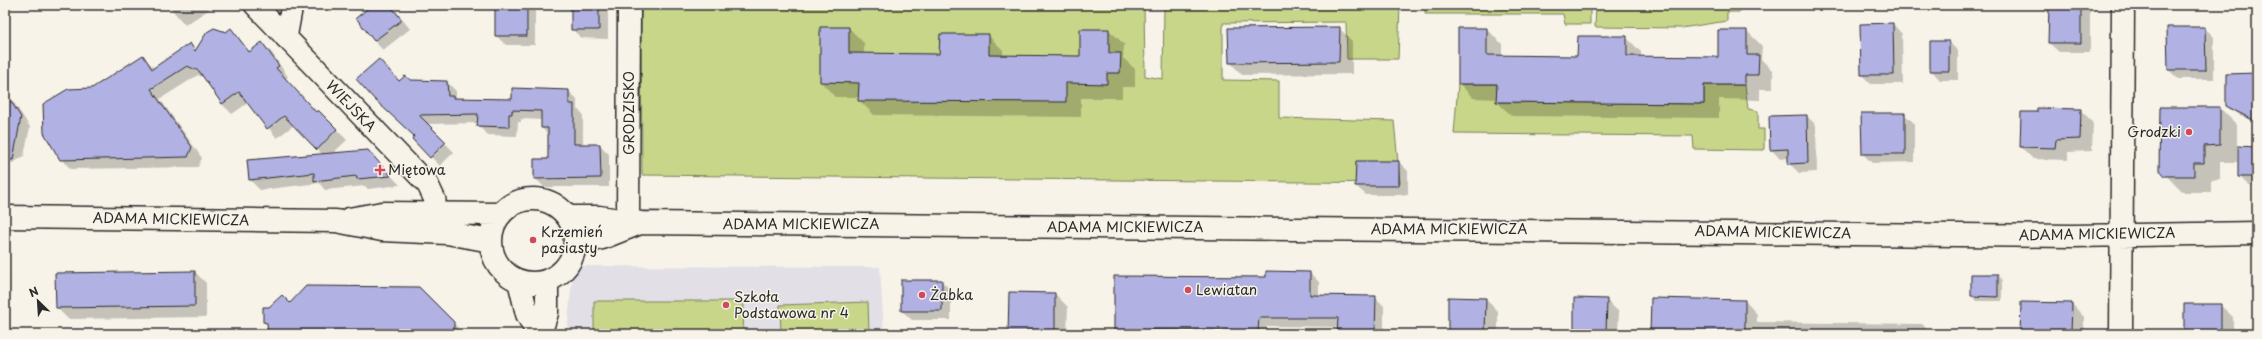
<svg xmlns="http://www.w3.org/2000/svg" width="2262" height="339" font-family="'Playpen Sans',sans-serif">
<style>
.built{fill:#e2dfe6}
.green{fill:#c8d689;stroke:#7a805a}
.shadow{fill:#0003}
.building{fill:#b1b1e3;stroke:#2b2b2b}
.lines{fill:none;stroke-linecap:round;stroke-linejoin:round}
.street-casing{stroke:#2b2b2b;stroke-width:24}
.secondary-casing{stroke:#2b2b2b;stroke-width:25}
.street{stroke:#f7f3e8;stroke-width:21}
.secondary{stroke:#f7f3e8;stroke-width:22}
.poi-dot{fill:#d1495b;stroke:#f7f3e8;stroke-width:1.5}
.labels{text-anchor:middle;stroke-width:3;stroke-linejoin:round;paint-order:stroke}
.street-label{font-size:14px;fill:#2b2b2b;stroke:#f7f3e8}
.poi-label{font-size:14px;fill:#2b2b2b;stroke:#f7f3e8;text-anchor:start}
</style>
<rect width="100%" height="100%" fill="#f7f3e8"/>
<filter id="ink" filterUnits="userSpaceOnUse"><feTurbulence type="fractalNoise" baseFrequency=".025" numOctaves="2"/><feDisplacementMap in="SourceGraphic" scale="8" xChannelSelector="R" yChannelSelector="G"/><feConvolveMatrix kernelMatrix="1 2 1 2 8 2 1 2 1" color-interpolation-filters="sRGB"/></filter>
<g filter="url(#ink)">
<path class="built" d="M577,266L880,267L884,334H567L572,279Z"/>
<path class="green" d="M641,5H1144L1145,76L1163,79L1164,5H1400L1398,59H1347L1346,22L1223,23V80L1279,81V118L1394,121L1400,183L642,175Z
M1425,5H1590V24H1565L1563,14H1425Z
M1596,5H1746L1739,12H1727V21L1681,28L1595,27Z
M1458,84H1497V102L1704,104V85H1745L1748,109L1758,111V129H1764V150L1694,149L1693,136L1454,134Z
M594,301H744L743,334H594Z
M868,302L869,334H781L780,305Z"/>
<path class="shadow" d="M168,5H207L210,9L185,25Z
M373,5H391L410,29L383,50L374,41Z
M496,5H535V45H506L496,36Z
M572,5H608V39L581,38L572,29Z
M2039,5H2090V52H2059L2049,43L2050,14Z
M1893,24L1902,34L1903,84H1871L1862,75Z
M821,28H849L864,43V54L940,55L988,35L1003,50V56L1080,57L1109,30L1124,44L1123,58L1135,69V87H1122V98H1081V117L874,115L859,100V97H835L821,82Z
M1339,28L1352,41V74L1242,75L1230,62Z
M2168,28H2205L2214,37V79H2178L2169,70Z
M231,29L250,52L262,43L272,53L288,77L285,79L317,113L318,111L347,140L332,154L378,162L400,185L368,189L365,186L325,190L319,183L260,190L250,180L323,155L294,125L277,138L248,103L232,114L222,104L206,79L198,75L160,99L202,158L198,167L71,169L61,159L93,89L143,56L154,68L190,45L196,51Z
M1487,29L1502,44V56L1578,57L1626,37L1641,52V58H1719L1747,31L1762,46L1761,59L1773,71V89H1760V100L1719,99V118L1512,116L1497,102V99L1473,98L1459,83Z
M1949,42L1958,51V80H1940L1931,70Z
M410,81L447,82L456,91V100H513L568,90L577,100V109L583,114V145H600L609,154V187H544L535,178L549,160V136L542,128V120L521,119V122H518L517,136L488,135L478,126L479,123L426,124L454,152L440,166L413,139L415,136L399,82Z
M2257,87V123L2232,111L2227,106Z
M5,89L30,127L24,156L13,163L5,161Z
M2220,108L2237,125V162H2220V179L2211,180V192H2182L2160,169Z
M2080,110L2093,122L2092,151L2068,152V160L2033,159L2021,147L2038,113Z
M1904,114L1914,123V162L1872,163L1863,154Z
M1807,116L1816,125L1817,172L1799,173L1789,163V158L1780,159L1771,149L1770,117Z
M2257,148V186H2249L2239,176Z
M1399,162L1408,171V195H1366L1356,186Z
M195,272L206,283V317L68,319L57,308Z
M1310,273L1319,282V296L1375,297L1384,306V334H1338V327L1267,326V334H1115L1267,278Z
M1998,275L2002,280V301H1976L1972,296Z
M5,277L9,281V310H5Z
M941,281L951,290V320H912L902,311Z
M418,288L464,334H269V326L264,322L290,304Z
M1055,294L1068,307L1067,334H1009Z
M1485,299L1498,311V334H1449Z
M1606,300L1619,312L1618,334H1574Z
M1745,301L1757,314V322L1922,324L1932,334H1651Z
M2072,304L2084,317V334H2021Z
M2220,305L2233,317V334H2185Z"/>
<path class="building" d="M372,5H390L402,20L374,41L356,18Z
M495,5H527V36H495Z
M571,5H599V30H571Z
M2049,5H2081V43H2048Z
M1893,23L1894,75H1861L1860,24Z
M820,27H849V53L939,54L940,34H989V55L1080,56V29H1109V53H1121L1120,73H1107V84L1066,83V102L858,101L859,83L820,82Z
M1340,27L1339,62L1229,63L1228,28Z
M2167,27H2205L2206,70H2168Z
M214,28L226,32L231,28L249,52L262,42L279,66L276,68L316,112L318,110L337,129L317,150L284,116L267,129L239,92L222,104L199,71L187,66L151,89L192,147L188,157L60,160L44,133L43,104L68,89L92,88L143,55L152,69L190,43L195,51L207,32Z
M1458,28H1487V55L1577,56L1578,36H1627V56L1718,57V30H1747V55H1759L1758,75H1745V85H1704V104L1496,102L1497,84H1458Z
M1930,41H1949V71H1930Z
M379,59L399,81L405,76L411,80L447,81L448,96H453V98L512,99V88L569,90V104H574V144H600L601,178L534,179V159H548V128H541V111L512,110V114H509V127L477,126L478,114L419,115L446,142L430,158L412,139L414,136L374,99L356,79Z
M2257,73V122L2226,106V74Z
M5,92L21,117L13,160L5,159Z
M2160,107H2220V145L2204,146V163H2194V176H2164L2159,170Z
M2037,108L2081,109L2080,139L2056,140L2055,148L2020,147L2021,112H2037Z
M1861,113H1905V154H1862Z
M1807,115L1808,163L1788,164V149L1770,150L1769,116Z
M2238,146L2257,147V177H2238Z
M368,150L391,176L357,179L356,176L314,181V173L249,180L247,160Z
M1356,161H1399V186H1355Z
M195,271V306L56,308L55,273Z
M1266,271L1310,272V295L1376,296L1375,334H1337L1338,318H1259L1258,331L1151,330V334H1114V276L1266,277Z
M1971,274H1998V297L1971,296Z
M901,280H942V311H901Z
M306,286L419,287L454,322V334H268L267,323L263,322V307H269L282,295L290,303Z
M1009,292L1055,293V334H1008Z
M1448,297L1486,298L1485,334H1448Z
M1574,298L1607,299L1606,334H1574Z
M1651,298L1745,300V334H1650Z
M2021,302L2072,303L2071,334H2020Z
M2184,304H2221V334H2184Z"/>
<g class="lines">
<g class="street-casing">
<path id="street" d="M255,5L428,185L435,200L434,213
M286,38L292,5"/>
</g>
<g class="secondary-casing">
<path id="secondary" d="M491 241a42 42 0 1 1 84 0a42 42 0 1 1-84 0Z
M5,217L336,221L382,230L447,233L491,241
M568,217H599L641,223L2073,236L2257,233
M349,219L382,213L500,214
M628,221L629,5
M575,244L602,238L640,223
M519,281L527,314L538,334
M540,334L547,313V281
M2121,334L2123,5"/>
</g>
<use href="#street" class="street"/>
<use href="#secondary" class="secondary"/>
</g>
</g>
<g class="poi-dot">
<circle cx="2189" cy="132" r="4"/>
<path d="M378 164h4v4h4v4h-4v4h-4v-4h-4v-4h4z"/>
<circle cx="533" cy="240" r="4"/>
<circle cx="1188" cy="290" r="4"/>
<circle cx="922" cy="295" r="4"/>
<circle cx="726" cy="305" r="4"/>
</g>
<g class="labels">
<g class="street-label">
<text transform="translate(351 106) rotate(46)" y="5">WIEJSKA</text>
<text transform="translate(629 113) rotate(-90)" y="5">GRODZISKO</text>
<text transform="translate(171 219) rotate(1)" y="5">ADAMA MICKIEWICZA</text>
<text x="801" y="229">ADAMA MICKIEWICZA</text>
<text x="1125" y="232">ADAMA MICKIEWICZA</text>
<text x="1449" y="234">ADAMA MICKIEWICZA</text>
<text transform="translate(1773 232) rotate(1)" y="5">ADAMA MICKIEWICZA</text>
<text transform="translate(2097 234) rotate(-1)" y="5">ADAMA MICKIEWICZA</text>
</g>
<g class="poi-label">
<text x="2181" y="137" text-anchor="end">Grodzki</text>
<text x="388" y="175">Miętowa</text>
<text x="541" y="237">Krzemień<tspan x="541" dy="16">pasiasty</tspan></text>
<text x="1196" y="295">Lewiatan</text>
<text x="930" y="300">Żabka</text>
<text x="734" y="302">Szkoła<tspan x="734" dy="16">Podstawowa nr 4</tspan></text>
</g>
</g>
<rect width="2262" height="339" fill="none" stroke="#f7f3e8" stroke-width="20"/>
<rect x="10" y="10" width="2242" height="319" fill="none" stroke="#2b2b2b" stroke-width="1.5" filter="url(#ink)"/>
<g transform="translate(38 301) rotate(335)" stroke="#f7f3e8" stroke-width="3" paint-order="stroke">
<path d="M0-3L7 15L0 10L-7 15Z" fill="#2b2b2b"/>
<text y="-6" font-size="11" font-weight="bold" text-anchor="middle" fill="#2b2b2b">N</text>
</g>
</svg>
